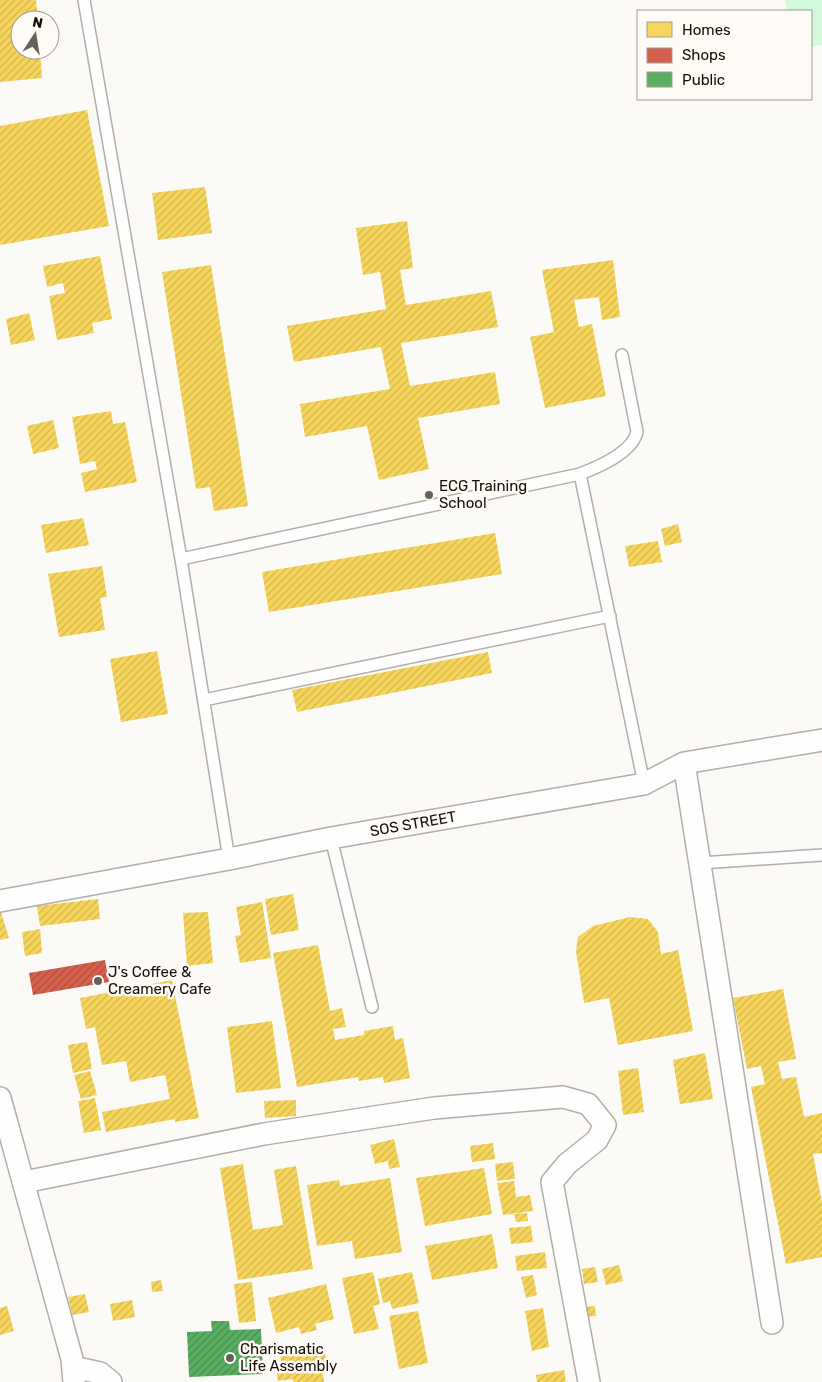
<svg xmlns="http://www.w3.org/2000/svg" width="822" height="1382" font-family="Rubik,sans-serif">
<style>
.garden{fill:#d0fad9}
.homes{fill:url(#homes-hatch)}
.shops{fill:url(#shops-hatch)}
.public{fill:url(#public-hatch)}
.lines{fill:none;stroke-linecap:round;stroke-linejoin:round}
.lane-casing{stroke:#b2aea8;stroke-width:14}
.street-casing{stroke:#b2aea8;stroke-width:24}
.lane{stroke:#fffefe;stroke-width:11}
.street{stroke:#fffefe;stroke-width:21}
.poi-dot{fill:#65615a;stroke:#fefaf5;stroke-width:2}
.labels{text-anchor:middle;stroke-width:5;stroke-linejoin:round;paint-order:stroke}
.poi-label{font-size:15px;fill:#140e06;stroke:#fefaf5;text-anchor:start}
.street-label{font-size:15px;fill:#140e06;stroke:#fefaf5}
</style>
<defs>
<pattern id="homes-hatch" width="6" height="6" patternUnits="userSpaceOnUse" patternTransform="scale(1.25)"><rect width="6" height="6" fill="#f6d55c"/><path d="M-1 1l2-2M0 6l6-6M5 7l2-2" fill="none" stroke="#d2b64e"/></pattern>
<pattern id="shops-hatch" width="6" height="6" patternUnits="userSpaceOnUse" patternTransform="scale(1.25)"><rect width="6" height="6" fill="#d6604d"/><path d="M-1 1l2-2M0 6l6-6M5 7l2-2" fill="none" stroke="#ac4e3e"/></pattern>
<pattern id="public-hatch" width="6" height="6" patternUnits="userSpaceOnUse" patternTransform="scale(1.25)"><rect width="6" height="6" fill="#5aae61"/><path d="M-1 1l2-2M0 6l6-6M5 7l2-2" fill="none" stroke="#498c4e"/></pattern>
</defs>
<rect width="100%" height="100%" fill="#fcfaf7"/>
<path class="garden" d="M785,0H822V45L811,47V11H787Z"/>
<path class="homes" d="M0,0H36L38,20H20V50H40L42,78L0,82Z
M87,110L109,226L0,245V126Z
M205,187L212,233L158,240L152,193Z
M407,221L413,268L400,270L406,305L491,291L498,327L401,343L410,386L495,372L500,404L418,418L429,469L379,480L367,426L305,437L300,404L390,389L381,347L294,362L287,326L386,309L380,272L363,275L356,228Z
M100,256L112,319L92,323L94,333L57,340L49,296L65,293L63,283L47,287L43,266Z
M613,260L620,317L602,320L599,297L574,300L579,327L592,324L606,396L545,408L530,337L554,332L542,270Z
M211,265L248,506L214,511L210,487L196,489L162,272Z
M29,313L35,340L11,345L6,319Z
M111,411L113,424L125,422L137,482L85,492L81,473L97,469L95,461L80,464L72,417Z
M53,420L59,448L33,454L27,426Z
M83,518L89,545L46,553L41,525Z
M678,524L682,542L665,546L661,529Z
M495,533L502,574L269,612L262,572Z
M658,541L662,562L629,567L625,546Z
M102,566L107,597L100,598L105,630L59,637L48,574Z
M157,651L168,714L121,722L110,659Z
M488,652L492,673L297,712L292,690Z
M293,894L299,930L271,935L265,899Z
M98,899L100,919L40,926L37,906Z
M262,902L271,958L240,963L235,936L241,935L236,907Z
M0,909L9,938L0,940Z
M208,912L213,963L187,966L183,913Z
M630,917L648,919L658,932L661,954L678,950L693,1031L618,1045L609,998L584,1003L576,951L578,937L593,926Z
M40,929L42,953L25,956L22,932Z
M318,945L330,1011L342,1008L346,1027L333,1029L335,1040L364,1035V1031L393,1026L395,1040L403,1038L410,1078L384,1083L383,1077L359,1081L358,1077L297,1087L273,953Z
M172,980L199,1118L175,1122V1119L106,1132L102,1112L170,1099L165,1075L130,1082L126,1061L102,1065L95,1027L86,1029L80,998Z
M783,989L796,1059L778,1062L782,1079L796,1077L804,1117L822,1113V1153L813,1154L822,1203V1257L786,1264L751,1087L765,1084L761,1066L747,1069L733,998Z
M272,1021L281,1088L236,1093L227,1027Z
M87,1042L92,1069L73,1073L68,1045Z
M705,1053L713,1099L680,1104L673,1060Z
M638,1068L644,1112L623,1115L618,1071Z
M90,1071L97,1095L81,1099L74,1075Z
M95,1098L101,1130L84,1133L78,1101Z
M296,1100V1116L265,1118L264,1101Z
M394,1139L400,1167L389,1169L388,1161L375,1164L370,1145Z
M493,1143L495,1159L472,1162L470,1146Z
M513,1162L515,1179L497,1181L495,1164Z
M243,1164L253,1230L283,1225L274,1170L296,1166L313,1269L238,1280L220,1168Z
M484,1168L492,1214L425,1226L416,1178Z
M390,1178L402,1252L355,1259L352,1241L317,1246L307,1185L339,1180L340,1186Z
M514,1181L516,1197L530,1195L533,1211L503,1215L497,1183Z
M527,1213L528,1221L516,1222L514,1214Z
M531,1226L533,1242L511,1244L509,1228Z
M492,1234L498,1268L432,1280L425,1246Z
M545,1252L547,1268L517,1271L515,1256Z
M619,1265L623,1281L606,1285L602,1269Z
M595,1267L598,1282L584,1284L582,1269Z
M373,1272L380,1304L373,1306L379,1329L354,1334L342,1278Z
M412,1272L419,1303L392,1309L390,1301L383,1303L378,1279Z
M533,1275L537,1295L526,1298L521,1277Z
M161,1280L163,1291L152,1292L151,1282Z
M252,1282L256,1321L239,1323L234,1284Z
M326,1284L334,1319L315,1324L317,1330L301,1334L299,1327L276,1333L268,1298Z
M85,1294L89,1312L72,1315L68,1297Z
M132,1300L135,1317L113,1321L110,1304Z
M7,1306L14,1331L0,1335V1308Z
M595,1306L596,1316L587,1317L585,1307Z
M543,1308L549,1347L532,1351L525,1311Z
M418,1311L428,1363L399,1369L389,1316Z
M324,1348L328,1372L323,1373L324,1382H293V1379L278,1381L275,1363L281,1362L279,1353L300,1349L301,1353Z
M564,1370L566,1382H537L536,1375Z"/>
<path class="shops" d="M105,960L109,982L33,995L29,973Z"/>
<path class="public" d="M211,1321H229L230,1330L261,1329L263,1374L189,1377L187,1332L212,1331Z"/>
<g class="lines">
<g class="lane-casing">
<path id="lane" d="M84,0L181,559L229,859
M580,474L644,784
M181,559L580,474C598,467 632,453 637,432L622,355
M204,700L610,616
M331,838L372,1007
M700,863L822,855"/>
</g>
<g class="street-casing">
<path id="street" d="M684,763L772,1323
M0,901L229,859L331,838L644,784L684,763L822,740
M0,1098L72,1359L74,1382
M24,1182L264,1134L434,1108L563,1097L588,1104L605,1125L597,1140L567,1164L552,1182L589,1382
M73,1367L100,1373L111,1382"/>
</g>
<use href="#lane" class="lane"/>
<use href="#street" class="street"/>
</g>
<g class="poi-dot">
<circle cx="429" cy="495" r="5"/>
<circle cx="98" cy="981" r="5"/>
<circle cx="230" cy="1358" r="5"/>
</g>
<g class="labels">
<g class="poi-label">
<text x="439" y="491">ECG Training<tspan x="439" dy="17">School</tspan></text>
<text x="108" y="977">J's Coffee &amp;<tspan x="108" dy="17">Creamery Cafe</tspan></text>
<text x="240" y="1354">Charismatic<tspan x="240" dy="17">Life Assembly</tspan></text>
</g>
<g class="street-label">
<text transform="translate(413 824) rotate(-10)" y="5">SOS STREET</text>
</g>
</g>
<rect x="637" y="10" width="175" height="90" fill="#fefaf5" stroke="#a09c95"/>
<rect x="647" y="22" width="25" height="15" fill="#f6d55c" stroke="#a09c95"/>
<text x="682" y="35" font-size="15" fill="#140e06">Homes</text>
<rect x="647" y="48" width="25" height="15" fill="#d6604d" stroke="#a09c95"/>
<text x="682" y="60" font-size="15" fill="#140e06">Shops</text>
<rect x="647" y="72" width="25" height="15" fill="#5aae61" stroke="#a09c95"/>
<text x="682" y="85" font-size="15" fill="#140e06">Public</text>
<g transform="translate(35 35) rotate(12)"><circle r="24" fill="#fefaf5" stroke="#a09c95"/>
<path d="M0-4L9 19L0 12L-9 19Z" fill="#65615a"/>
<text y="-8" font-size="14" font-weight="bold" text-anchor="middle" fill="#140e06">N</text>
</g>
</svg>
